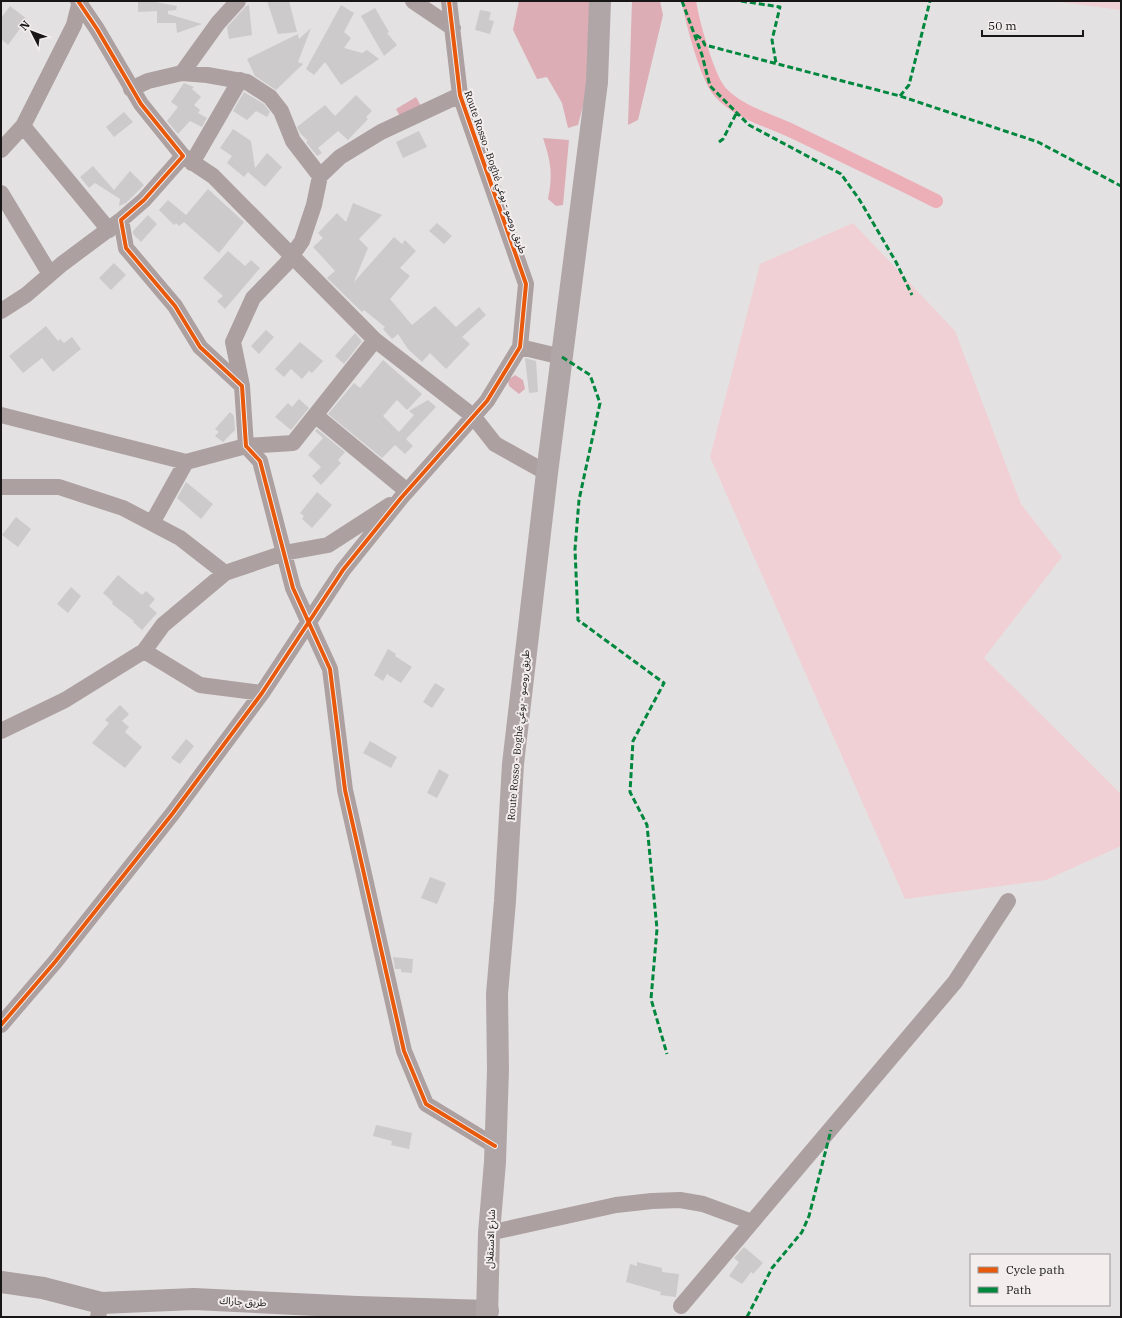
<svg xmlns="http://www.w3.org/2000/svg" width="1122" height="1318" font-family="'IBM Plex Serif','Noto Sans Arabic',serif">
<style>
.green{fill:#f0d0d4}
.forest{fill:#ddadb5}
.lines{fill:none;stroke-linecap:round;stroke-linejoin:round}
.canal{stroke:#ecaeb7;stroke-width:14}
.building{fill:#cccaca}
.street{stroke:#aca0a1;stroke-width:16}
.secondary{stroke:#aa9fa1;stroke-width:22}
.highway{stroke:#b1a6a7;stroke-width:22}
.quiet{stroke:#00873e;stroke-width:3;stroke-dasharray:6 3;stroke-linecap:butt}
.cycleway-casing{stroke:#f3edee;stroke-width:6}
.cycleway{stroke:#e8590c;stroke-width:4}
.labels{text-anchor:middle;stroke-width:4;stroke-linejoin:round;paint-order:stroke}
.street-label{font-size:10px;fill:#181616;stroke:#f3edee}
</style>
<rect width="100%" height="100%" fill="#e4e1e2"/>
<path class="green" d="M1052,1H1121V10Z
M853,223L955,331L1021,504L1062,557L984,658L1121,794V846L1046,880L905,899L710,457L760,264Z"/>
<path class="forest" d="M519,1H589L591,75L578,125L568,128L562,103L547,77L537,79L513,30Z
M632,1H660L663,15L638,120L628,125Z
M416,97L422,108L402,120L396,109Z
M543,138L569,140L563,205L556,206L548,199C553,174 551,162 543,138Z
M515,375L523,380L525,389L519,394L509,386L508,380Z"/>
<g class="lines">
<path class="canal" d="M689,1C692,21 707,77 720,92C739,113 769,120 794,132C842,155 889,177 936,201"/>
</g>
<path class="building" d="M138,1H150L177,6L176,10L168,11V14L202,24L177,33L176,23H157V11L138,12Z
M267,1H289L297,32L278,34Z
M249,5L252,35L229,39L227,27L246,6Z
M341,5L354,13L344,32L351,38L344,48L362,53L367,50L379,59L341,85L325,62L314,75L306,69Z
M10,6L27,19L8,45L1,39V18Z
M375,8L389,32L387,33L397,45L384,56L361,16Z
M480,10L491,12L489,20L494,21L490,34L475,30Z
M311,28L298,62L303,64L276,90L255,76L247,59L298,34L299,39Z
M184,83L194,87L192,89L201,97L194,105L200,110L198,113L207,118L202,127L190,121L178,134L167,121L178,107L171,102Z
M244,92L264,104L270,112L267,117L256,111L247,120L233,111Z
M356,95L372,111L366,117L368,119L348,140L338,131L318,148L322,153L317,156L306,142L308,141L300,133L297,127L325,105L335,116Z
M124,112L133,122L114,137L106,127Z
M233,129L251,141L255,168L267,153L282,167L265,187L248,172L244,177L227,163L232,156L220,148Z
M419,131L427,147L403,158L396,142Z
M93,166L114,190L130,171L144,185L126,203L119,206L120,199L95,183L89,188L80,177Z
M208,189L244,222L219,253L184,222L179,226L176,223L174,225L159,210L168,200L186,215Z
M353,203L382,215L359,239L368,248L354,282L394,237L402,244L405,240L416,251L400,268L410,276L390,299L412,325L435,306L456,327L479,307L486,315L462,337L470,344L446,369L430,353L422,362L408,349L398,334L392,339L383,329L385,327L364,310L362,312L327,278L335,271L313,247L323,238L318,233L337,213L346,222Z
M148,215L157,224L141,242L133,234V231Z
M437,223L452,236L444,244L429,231Z
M228,251L245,266L251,260L260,268L225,309L217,301L223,296L203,278Z
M114,263L126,275L111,290L99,278Z
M46,326L58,341L60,339L64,343L72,337L81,349L53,372L42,358L23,373L9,356Z
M266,330L274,337L259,354L251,346Z
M355,333L362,341L344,364L335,356Z
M300,342L323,361L312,373L309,371L302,379L291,369L284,377L275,369Z
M525,358L536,361L538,392L529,393Z
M383,360L422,394L407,410L397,400L383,416L399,432L414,415L409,411L428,400L436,407L406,439L413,446L405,454L395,445L382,458L328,414L354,383L360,388Z
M299,399L309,408L291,430L275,417L288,403L292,407Z
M230,412L234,416L235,430L223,442L215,436L219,432L215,429Z
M317,429L345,452L338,460L341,463L321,485L312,476L321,467L308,455L323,438L315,431Z
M186,482L213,504L201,519L177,498Z
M317,492L332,505L312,528L302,519L304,516L300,513Z
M16,517L31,529L18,547L2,535Z
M118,575L142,595L146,591L155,599L149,606L157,613L142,630L133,622L134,621L112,604L113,602L103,593Z
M71,587L81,596L68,613L57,604Z
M388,649L396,654L395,656L412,667L401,683L387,674L383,681L374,675Z
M435,683L445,689L432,708L423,702Z
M120,705L129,714L122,721L129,727L125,732L142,747L125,768L92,743L109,723L105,720Z
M186,739L194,746L180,764L171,758Z
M370,741L397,757L391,768L363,753Z
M439,769L449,775L437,798L427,793Z
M430,877L446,883L437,904L421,898Z
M393,957L413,959L412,973L401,972V969H395Z
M376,1125L412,1133L409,1149L391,1145L392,1141L373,1136Z
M744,1247L763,1263L753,1274L751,1272L742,1284L729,1276L739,1262L734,1258Z
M637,1262L662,1268V1272L679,1274L676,1297L660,1295L661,1292L626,1282L630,1264L637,1266Z"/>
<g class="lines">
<path class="street" d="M78,1L97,29L141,104L183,156L144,200L121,220L126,248L175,306L200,347L242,386L246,446L260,461L293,588L330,669L345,790L404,1051L426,1104L495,1146
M413,1L453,28
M182,73L218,23L238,1
M131,89L148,81L182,73L207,75L247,82L270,97L281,111L293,141L320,176
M23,126L109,230
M1,150L23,126L74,25L80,1
M183,156L213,176L375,340L473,416L495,444L547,473
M192,163L240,80
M1,193L50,274
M1,311L26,295L62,264L121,220
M520,347L562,357
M242,386L233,342L253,298L286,264L302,241L314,205L320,176L340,157L381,132L460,95
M1,415L186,462L246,446L293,443L375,340
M315,415L407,491
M1,487H59L123,508L180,538L225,573
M152,523L186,462
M144,651L200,685L262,693
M1,731L65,700L144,651L163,625L225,573L284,553L328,545L390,505
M1,1025L55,962L173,813L262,693L343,570L401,498L487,401L520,347L526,284L460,95L449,1
M489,1233L616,1205L652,1201L680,1200L703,1204L752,1222
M681,1306L955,982L1008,901
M98,1317L101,1303"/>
<path class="secondary" d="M1,1282L43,1288L101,1303L194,1299L357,1307L488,1311"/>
<path class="highway" d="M487,1317L489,1233L495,1162L498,1070L497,994L505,901L513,764L547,473L597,82L600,1"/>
<path class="quiet" d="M682,1L702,55L710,86L749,125L841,174L859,199L896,262L912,295
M741,1L780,7L772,40L776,63
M696,35L702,39L705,45L900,96L1038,142L1121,186
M900,96L909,85L930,1
M719,142L723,139L737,112
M562,357L590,375L600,403L579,500L575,549L578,620L664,683L633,741L630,792L647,825L657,929L651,999L667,1054
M747,1317L772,1268L802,1232L809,1216L831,1130"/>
<g class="cycleway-casing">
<path id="cycleway" d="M78,1L97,29L141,104L183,156L144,200L121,220L126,248L175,306L200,347L242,386L246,446L260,461L293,588L330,669L345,790L404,1051L426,1104L495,1146
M1,1025L55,962L173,813L262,693L343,570L401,498L487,401L520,347L526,284L460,95L449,1"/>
</g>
<use href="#cycleway" class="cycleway"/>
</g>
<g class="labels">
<g class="street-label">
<text transform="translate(496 172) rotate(71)" y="4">Route Rosso - Boghé طريق روصو - بوغي</text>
<text transform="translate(518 735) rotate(-85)" y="4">Route Rosso - Boghé طريق روصو - بوغي</text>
<text transform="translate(490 1239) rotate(-88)" y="4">شارع الاستقلال</text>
<text transform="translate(243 1301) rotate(3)" y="4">طريق جاراك</text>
</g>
</g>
<rect width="1122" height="1318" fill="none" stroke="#181616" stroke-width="4"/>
<rect x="970" y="1254" width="140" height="52" fill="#f3edee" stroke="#9b9798"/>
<rect x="978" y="1267" width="20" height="6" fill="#e8590c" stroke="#9b9798"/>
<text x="1006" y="1274" font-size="12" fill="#181616">Cycle path</text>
<rect x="978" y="1287" width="20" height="6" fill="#00873e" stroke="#9b9798"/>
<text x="1006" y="1294" font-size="12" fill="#181616">Path</text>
<g transform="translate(32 32) rotate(312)" stroke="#f3edee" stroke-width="3" paint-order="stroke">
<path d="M0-3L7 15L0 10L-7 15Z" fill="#181616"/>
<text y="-6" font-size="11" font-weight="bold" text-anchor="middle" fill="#181616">N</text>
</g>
<path d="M982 30v6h101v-6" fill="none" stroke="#181616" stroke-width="2"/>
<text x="988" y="30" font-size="12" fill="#181616" stroke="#f3edee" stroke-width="3" paint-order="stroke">50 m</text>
</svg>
